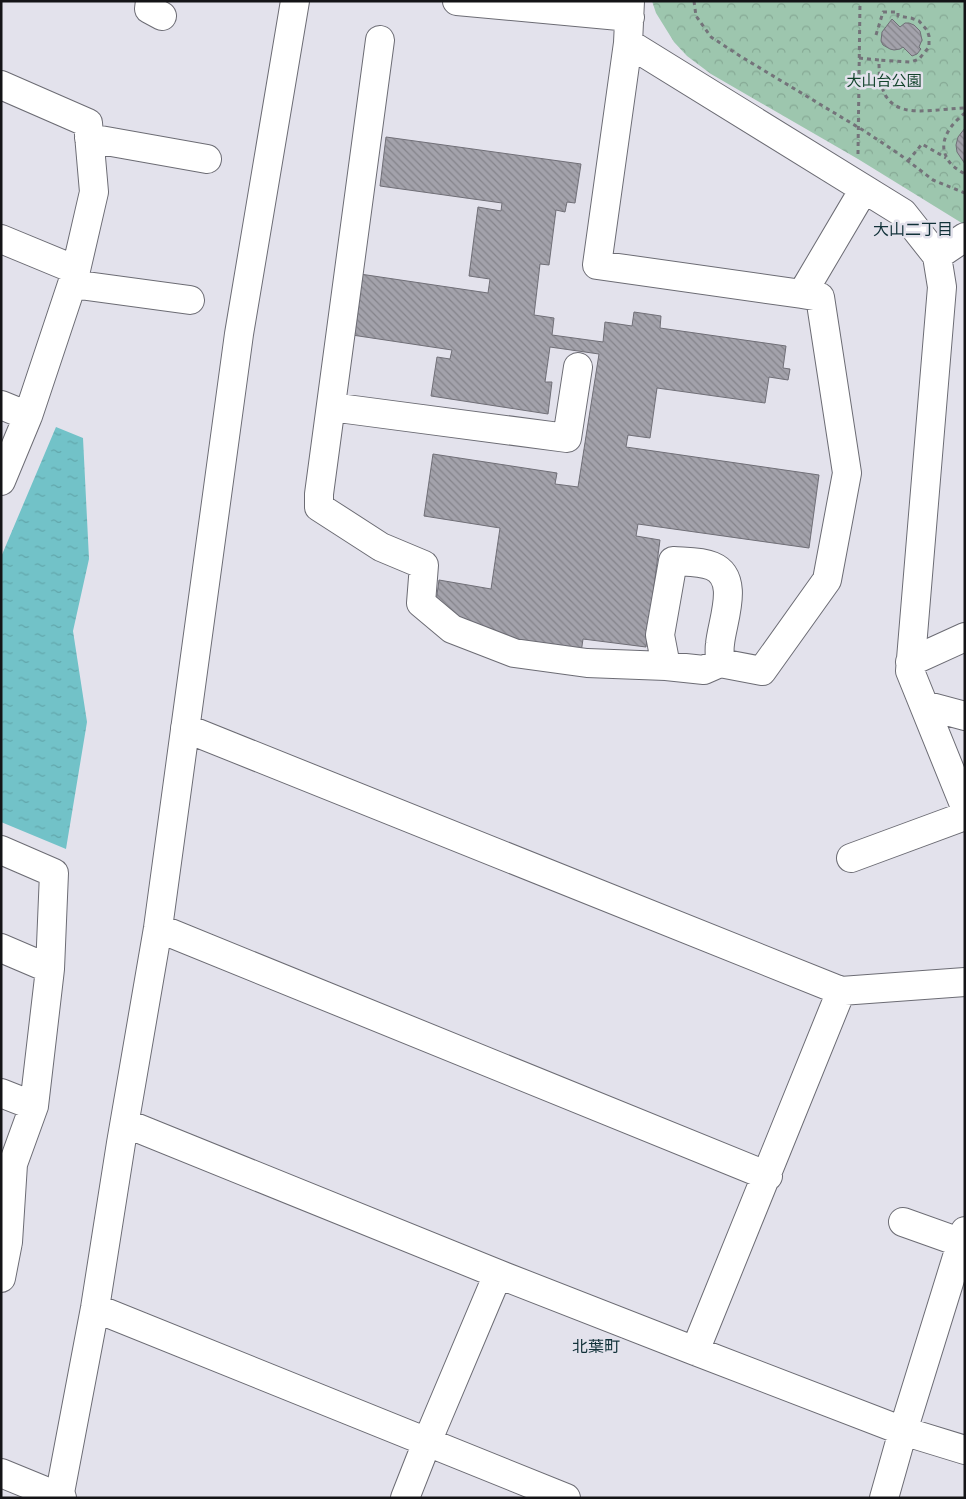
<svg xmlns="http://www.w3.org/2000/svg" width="966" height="1499" font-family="'Open Sans','Noto Sans JP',sans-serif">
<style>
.park{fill:url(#park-crowns)}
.water{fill:url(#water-ripples)}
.building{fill:url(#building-back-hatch);stroke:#706f77}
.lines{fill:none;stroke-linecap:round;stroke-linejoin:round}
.minor-casing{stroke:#6c6c74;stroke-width:30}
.highway-casing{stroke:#6c6c74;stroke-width:30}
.path{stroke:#74737a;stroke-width:3;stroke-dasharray:4 4;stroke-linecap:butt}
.minor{stroke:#fff;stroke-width:28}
.highway{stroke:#fff;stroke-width:28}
.labels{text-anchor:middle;stroke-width:5;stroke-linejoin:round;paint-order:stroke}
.park-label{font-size:15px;fill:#14442d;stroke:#e3e2ec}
.neighbourhood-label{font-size:16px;fill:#113139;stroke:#e3e2ec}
</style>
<defs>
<pattern id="park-crowns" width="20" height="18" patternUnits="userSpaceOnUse" patternTransform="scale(1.25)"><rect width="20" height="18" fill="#9dc6ae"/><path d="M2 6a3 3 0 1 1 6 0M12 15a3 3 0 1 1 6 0" fill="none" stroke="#86a995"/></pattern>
<pattern id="water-ripples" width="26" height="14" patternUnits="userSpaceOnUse" patternTransform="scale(1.25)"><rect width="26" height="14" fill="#72c2c8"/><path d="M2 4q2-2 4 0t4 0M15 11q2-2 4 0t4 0" fill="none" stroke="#62a6ab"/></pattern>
<pattern id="building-back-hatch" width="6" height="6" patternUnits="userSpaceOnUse" patternTransform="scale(1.25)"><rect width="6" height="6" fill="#a3a2ab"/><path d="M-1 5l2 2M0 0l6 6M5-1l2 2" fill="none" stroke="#84838a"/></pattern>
</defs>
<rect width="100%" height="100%" fill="#e3e2ec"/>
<path class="park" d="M652,1H965V225L858,159L711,74L687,56L674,42L656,13Z"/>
<path class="water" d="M56,427L83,438L89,559L73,631L87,722L66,849L1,822V557Z"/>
<path class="building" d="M892,19L900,27L905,23H909L914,25L920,31L922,40L919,47L921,49L917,54L912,56L903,47L900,49L894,50L890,49L883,45L881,41L882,32Z
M965,128V164L957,152L956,145L958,137Z
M386,137L581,164L575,203L567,202L565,212L556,210L549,265L540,264L534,315L554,318L552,335L603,342L605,322L632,326L634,312L661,316L660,328L786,346L783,368L790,369L788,380L769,377L765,403L657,388L650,438L628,435L626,447L819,475L809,548L638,524L636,536L660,540L646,647L583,639L581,653L513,644L458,619L436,602L439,580L491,589L500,528L424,516L433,454L557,473L555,484L578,487L599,354L550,347L545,382H552L548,414L431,396L437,357L450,359L452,350L352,335L360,274L488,293L490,279L469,276L478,207L501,211L502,203L380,186Z"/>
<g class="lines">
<g class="minor-casing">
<path id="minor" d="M150,1L149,9L162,16
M457,1L630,17
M630,1L628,43L903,213L937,256L942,287L910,671L965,807
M380,40L319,494V507L381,547L424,565L421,603L452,629L514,653L587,663L666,666L704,670L720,663L762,671L827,580L847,473L820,297L802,294
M628,43L597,265L802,294L864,189
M1,85L88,123L94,192L76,270L72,284L28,416L1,481
M89,138L207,159
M1,239L76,270
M937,256L965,237
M72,284L190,300
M1,405L28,416
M331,407L567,438L578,367
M910,662L965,637
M666,666L660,635L673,561C685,562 700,561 712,566C741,578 722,621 720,644C719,650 720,657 720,663
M924,705L965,716
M185,728L841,991L965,982
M1,850L54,873L50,969
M851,858L965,816
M158,928L768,1176
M1,948L50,969L34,1106L13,1164L8,1242L1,1239
M1,1093L34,1106
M125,1123L498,1274L695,1351L903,1431L965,1450
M903,1222L962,1243
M1,1278L8,1242
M95,1308L566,1498
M695,1351C744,1231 793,1111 841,991
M59,1498L95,1308L121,1143L158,928L239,334L295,1
M405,1498L427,1442L498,1274
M884,1498L903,1431L965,1231"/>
</g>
<g class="highway-casing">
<path id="highway" d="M1,1473L62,1498"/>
</g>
<path class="path" d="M694,1L696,16L711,37L740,56L866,132L899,154L933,180L965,193
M876,35L883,12H898V16L911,18L919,21L927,30L929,36V47L919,59L911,62L879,60
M859,58L879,60C878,125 918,110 965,108
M965,113C952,123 937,141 947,158C950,165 958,170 965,174
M858,154L860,1
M908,161L922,144L946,158"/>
<use href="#minor" class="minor"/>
<use href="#highway" class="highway"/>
</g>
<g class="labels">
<g class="park-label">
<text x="884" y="86">大山台公園</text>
</g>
<g class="neighbourhood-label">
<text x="913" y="235">大山二丁目</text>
<text x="596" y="1352">北葉町</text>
</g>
</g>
<rect width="966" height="1499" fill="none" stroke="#141417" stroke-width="5"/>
</svg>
